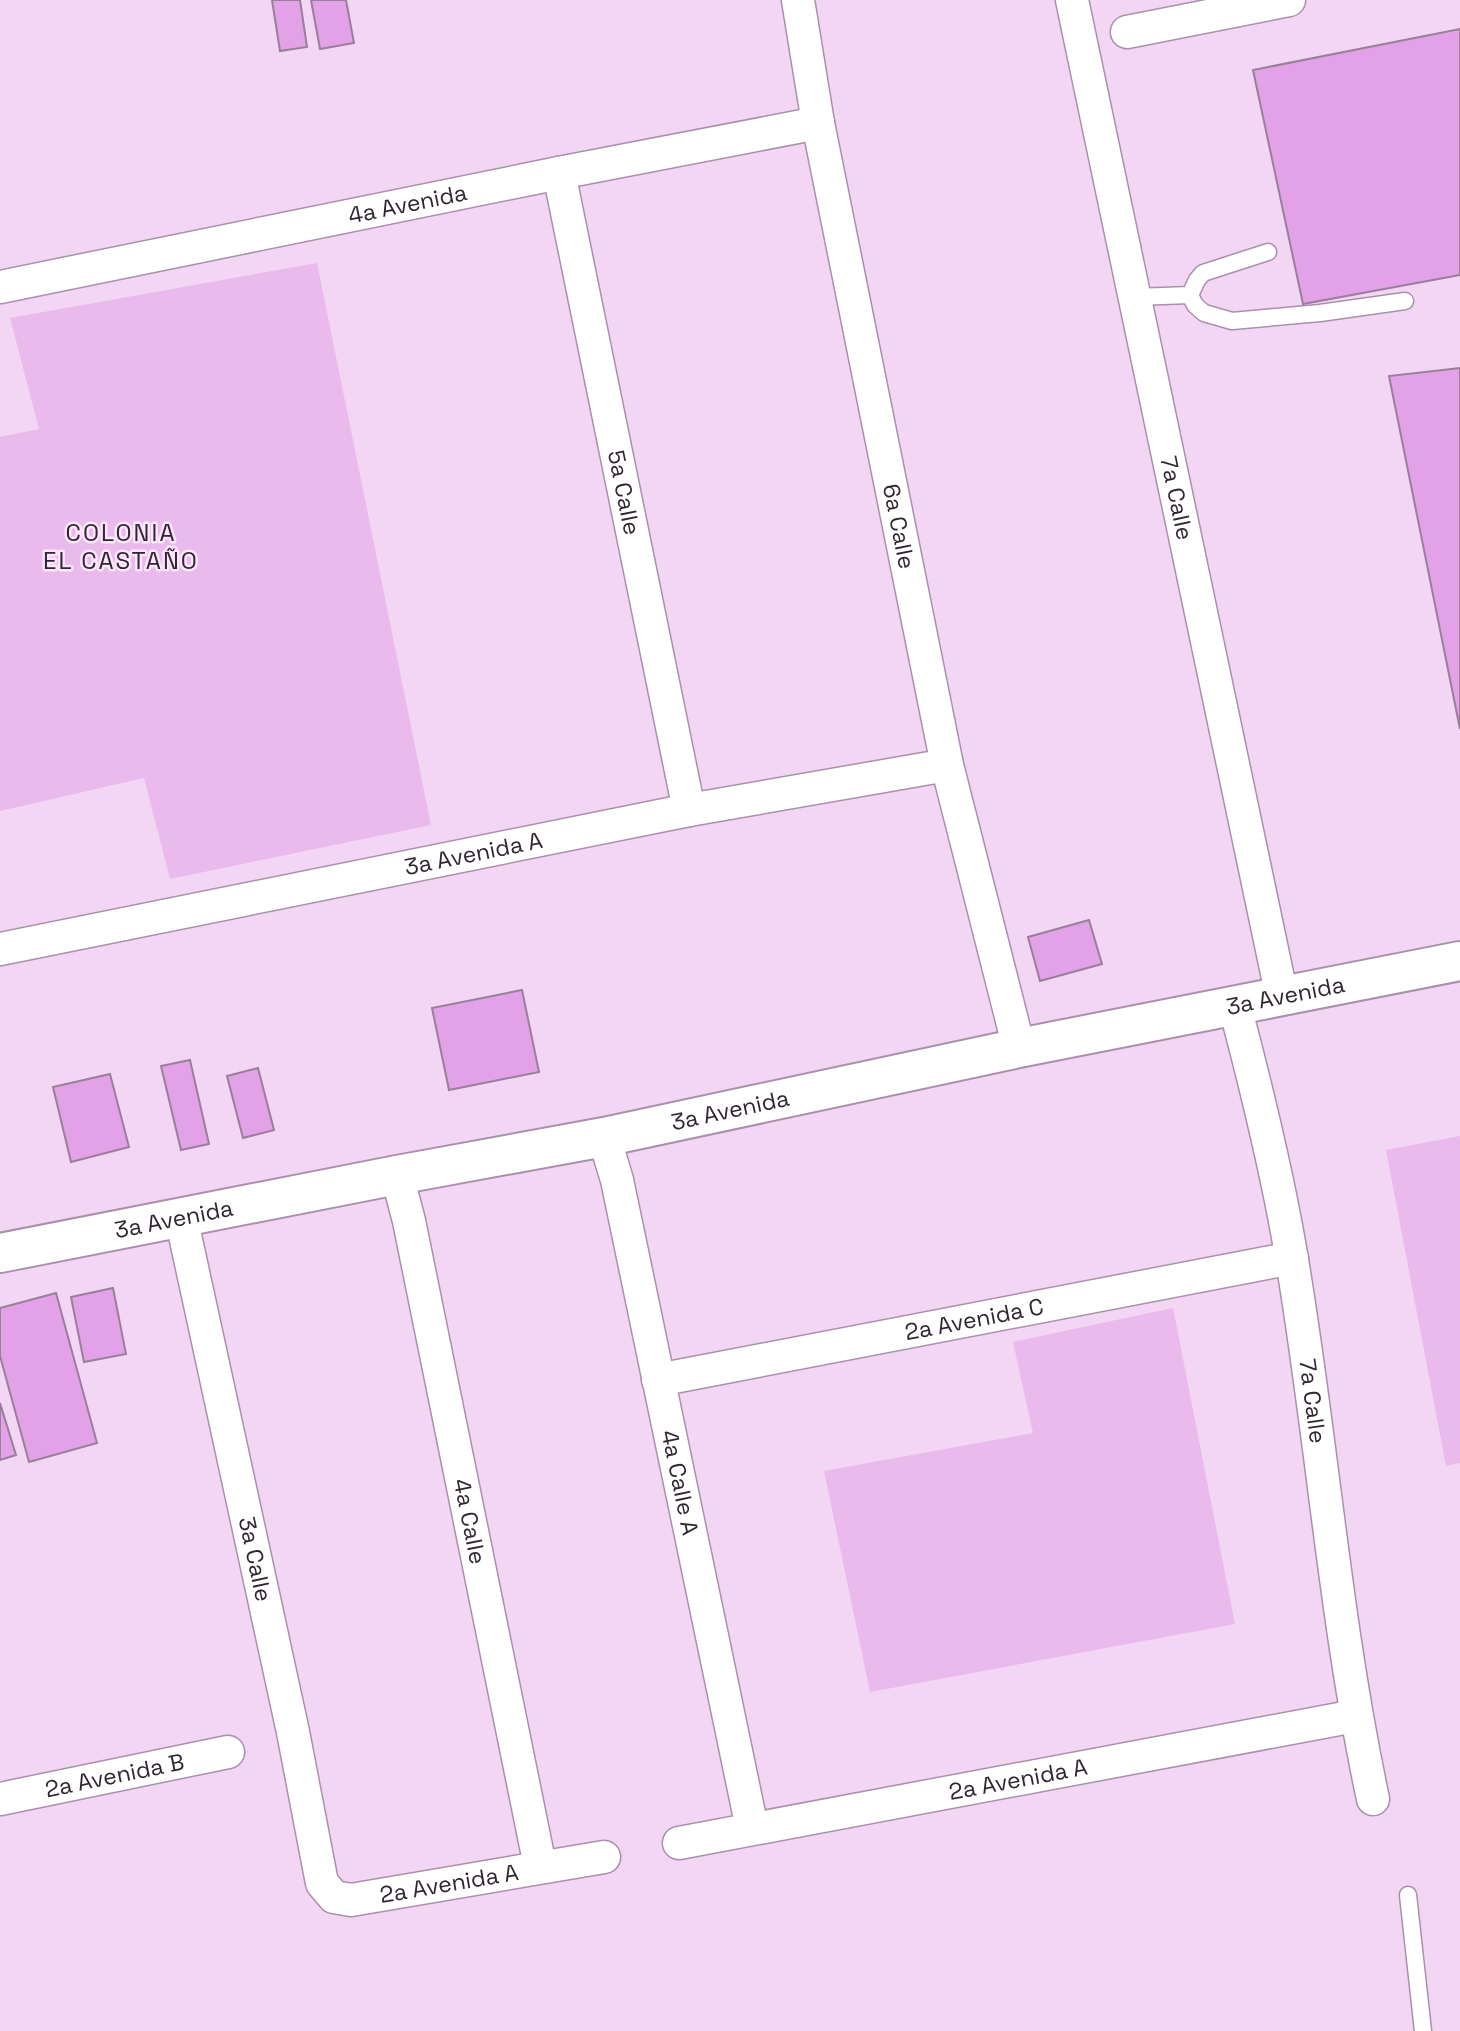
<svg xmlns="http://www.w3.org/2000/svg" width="1460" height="2031" font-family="'Space Grotesk',sans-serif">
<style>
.green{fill:#e9baeb}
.building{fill:#e3a1e7;stroke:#997f9a;stroke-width:2}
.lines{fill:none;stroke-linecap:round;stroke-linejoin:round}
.service-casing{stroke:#aa90ab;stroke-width:19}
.minor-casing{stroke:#aa90ab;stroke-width:35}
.secondary-casing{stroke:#aa90ab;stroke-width:42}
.service{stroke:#fff;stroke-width:16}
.minor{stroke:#fff;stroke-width:32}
.secondary{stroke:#fff;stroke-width:38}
.labels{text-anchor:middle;stroke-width:5;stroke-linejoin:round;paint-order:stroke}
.street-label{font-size:23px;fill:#302530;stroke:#fce5fd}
.neighbourhood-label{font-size:24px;letter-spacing:2px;fill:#302530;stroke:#fce5fd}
</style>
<rect width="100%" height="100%" fill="#f2d6f3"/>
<path class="green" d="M317,263L431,825L170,879L144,778L0,811V437L39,429L10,318Z
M1460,1136V1463L1446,1466L1386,1150Z
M1173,1308L1235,1624L870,1692L824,1471L1033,1433L1013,1342Z"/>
<path class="building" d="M272,0H300L307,47L280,51Z
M311,0H346L354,43L320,49Z
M1460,29V275L1303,304L1253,70Z
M1460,368V729L1389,376Z
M1089,920L1102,964L1040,981L1028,937Z
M522,990L539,1072L449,1090L432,1008Z
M190,1060L209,1144L181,1150L161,1066Z
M258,1068L274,1130L243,1138L227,1076Z
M110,1074L129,1147L71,1162L53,1087Z
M113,1288L126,1354L84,1362L71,1297Z
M56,1293L97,1443L29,1462L0,1356V1308Z
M0,1403L16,1455L0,1460Z"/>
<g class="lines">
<g class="service-casing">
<path id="service" d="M1190,295L1195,305L1204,313L1232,321L1320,313L1405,301
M1135,297L1190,295L1197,280L1203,273L1268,252
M1408,1895L1423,2031"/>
</g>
<g class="minor-casing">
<g id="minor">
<path id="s1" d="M798,0L818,123L947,765L1019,1048"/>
<path id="s2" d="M1072,0L1282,997"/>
<path d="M1127,32L1289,0"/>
<path id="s3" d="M559,173L689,810"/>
<path id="s4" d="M0,287L559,173L818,123"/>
<path id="s5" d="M0,949L689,810L947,765"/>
<path id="s6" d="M1235,1007C1257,1090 1278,1175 1292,1260C1322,1439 1335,1621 1373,1799"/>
<path id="s7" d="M604,1137L617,1180L752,1828"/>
<path id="s8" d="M397,1175L409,1221L540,1866"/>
<path id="s9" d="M181,1217L293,1732L322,1883L334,1897L351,1900L604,1857"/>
<path id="s10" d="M658,1380L1292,1258"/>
<path id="s11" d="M0,1799L228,1752"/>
<path id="s12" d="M679,1843L1355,1716"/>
</g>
</g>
<g class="secondary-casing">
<g id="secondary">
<path id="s13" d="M0,1253L397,1175L604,1137L1019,1048L1460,961"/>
</g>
</g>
<use href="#service" class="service"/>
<use href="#minor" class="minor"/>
<use href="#secondary" class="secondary"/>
</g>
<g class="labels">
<g class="street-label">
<text dy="8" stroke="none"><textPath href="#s4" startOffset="416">4a Avenida</textPath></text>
<text dy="8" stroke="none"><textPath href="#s3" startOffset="326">5a Calle</textPath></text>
<text dy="8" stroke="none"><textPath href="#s2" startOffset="509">7a Calle</textPath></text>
<text dy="8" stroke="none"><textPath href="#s1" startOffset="536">6a Calle</textPath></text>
<text dy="8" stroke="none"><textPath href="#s5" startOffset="483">3a Avenida A</textPath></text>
<text dy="8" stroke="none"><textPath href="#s13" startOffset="1311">3a Avenida</textPath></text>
<text dy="8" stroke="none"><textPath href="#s13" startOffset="744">3a Avenida</textPath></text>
<text dy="8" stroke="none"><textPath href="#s13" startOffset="177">3a Avenida</textPath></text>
<text dy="8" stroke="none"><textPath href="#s10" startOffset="322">2a Avenida C</textPath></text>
<text dy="8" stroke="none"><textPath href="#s6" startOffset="402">7a Calle</textPath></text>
<text dy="8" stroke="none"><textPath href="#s7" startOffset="354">4a Calle A</textPath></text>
<text dy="8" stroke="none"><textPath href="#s8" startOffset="354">4a Calle</textPath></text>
<text dy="8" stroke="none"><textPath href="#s9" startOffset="350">3a Calle</textPath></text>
<text dy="8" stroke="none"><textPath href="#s11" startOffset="117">2a Avenida B</textPath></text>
<text dy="8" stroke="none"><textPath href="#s12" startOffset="345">2a Avenida A</textPath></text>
<text dy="8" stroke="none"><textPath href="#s9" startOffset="816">2a Avenida A</textPath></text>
</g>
<g class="neighbourhood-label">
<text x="121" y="541">COLONIA<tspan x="121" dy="28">EL CASTAÑO</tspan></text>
</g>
</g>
</svg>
